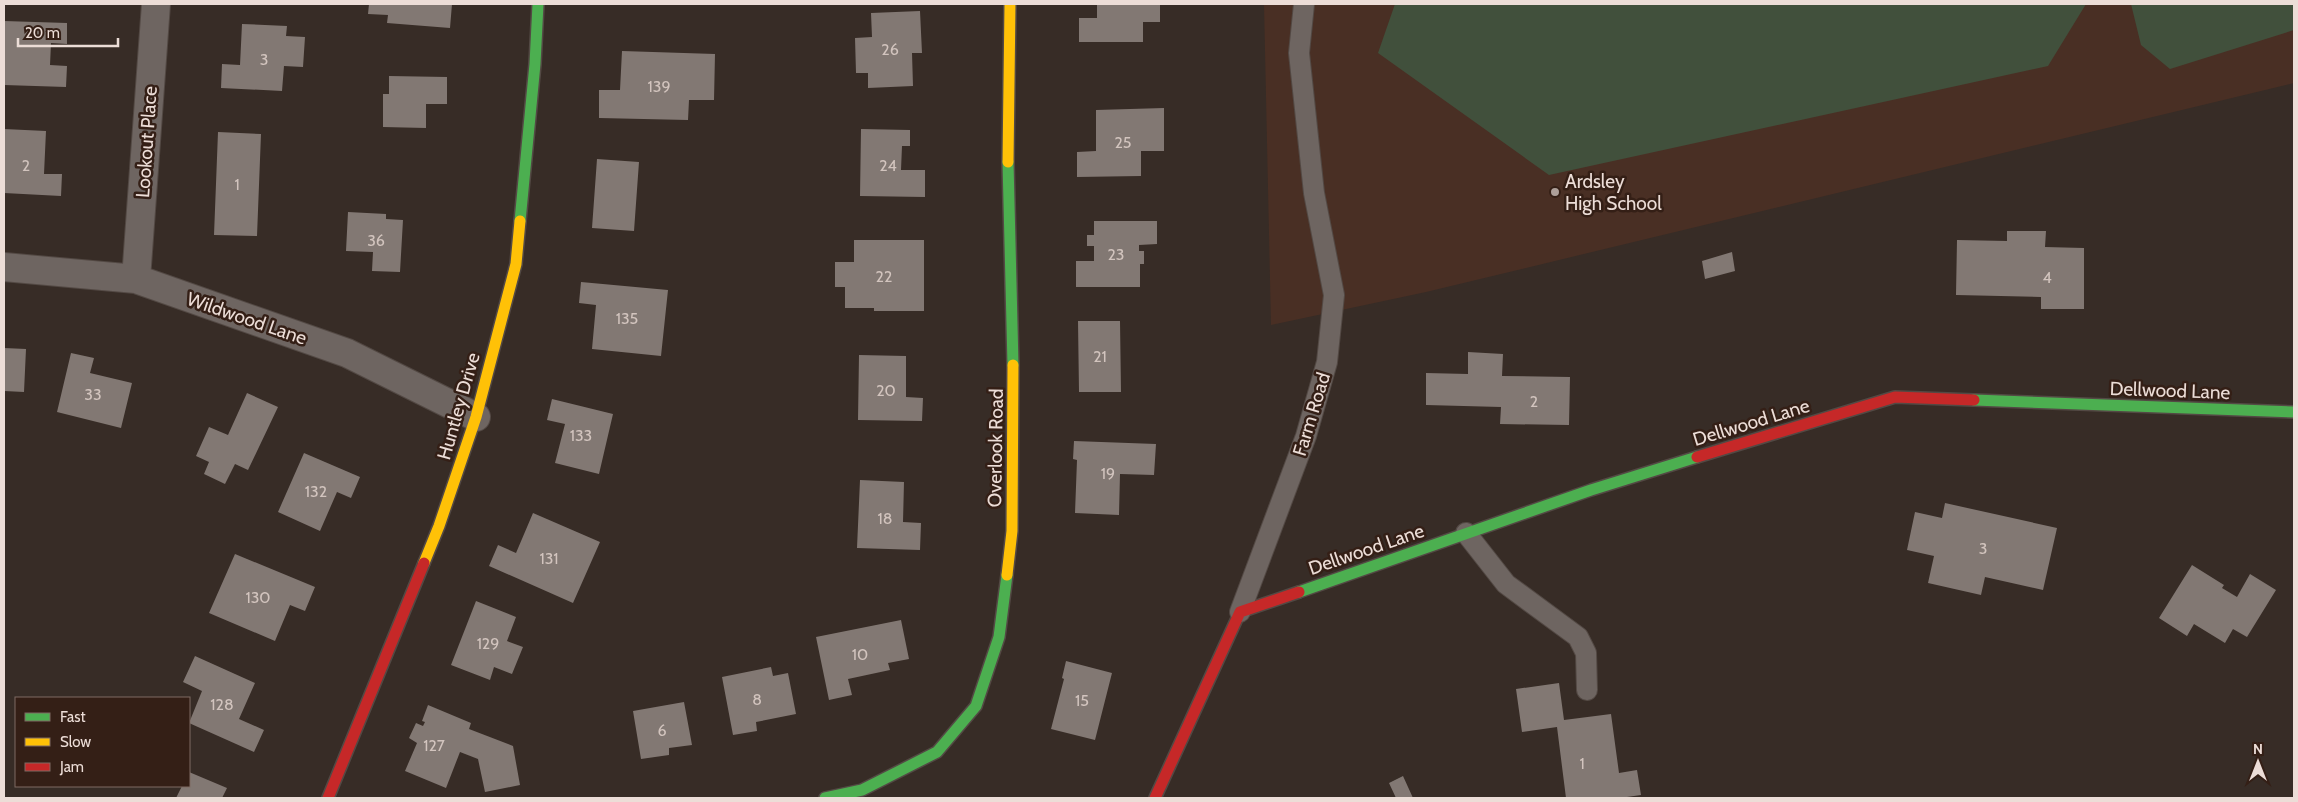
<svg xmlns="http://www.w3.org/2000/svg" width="2298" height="802" font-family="Cabin,sans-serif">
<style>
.built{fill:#492f24}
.green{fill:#41503c}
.building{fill:#827873}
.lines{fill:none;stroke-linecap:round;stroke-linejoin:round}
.lane-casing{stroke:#534944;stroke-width:22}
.street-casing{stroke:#534944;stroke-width:30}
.fast-casing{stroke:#534944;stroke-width:14}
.slow-casing{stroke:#534944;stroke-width:14}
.jam-casing{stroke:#534944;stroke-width:14}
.lane{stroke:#6e6561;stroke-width:20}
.street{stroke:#6e6561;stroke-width:28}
.fast{stroke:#4caf50;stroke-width:11}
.slow{stroke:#ffc107;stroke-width:11}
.jam{stroke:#c62828;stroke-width:11}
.poi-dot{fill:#ad9f99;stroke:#341f16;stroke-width:2}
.labels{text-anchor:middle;stroke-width:5;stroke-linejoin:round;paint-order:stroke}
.number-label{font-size:16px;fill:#d2c4be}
.street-label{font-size:19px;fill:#ecddd7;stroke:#341f16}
.poi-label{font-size:19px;fill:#ecddd7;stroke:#341f16;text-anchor:start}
</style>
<rect width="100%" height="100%" fill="#372c26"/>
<path class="built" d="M1264,4H2294V83L1426,292L1271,325Z"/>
<path class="green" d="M1395,4H2086L2048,66L1549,175L1378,53Z
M2131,4H2294V30L2170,69L2141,45Z"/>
<path class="building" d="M369,4H452L450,28L387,23L388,15L368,14Z
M1097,4H1160V22H1143V42H1079V18H1097Z
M920,11L922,53H912L913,86L868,88V73H856L855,38L872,37L871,13Z
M4,21L67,23V44L51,43L50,65L67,66L66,87L4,85L5,39H4Z
M242,24L287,26L286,36L305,37L303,67L284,66L282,91L221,88L222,64L240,65Z
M622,51L715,54L714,100H689L688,120L599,118V90H620Z
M389,76L447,77V104H426V128L383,127V94H389Z
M1164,108V151H1141V176L1077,177V152L1096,151V110Z
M4,129L46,131L44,174H62L61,196L4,193Z
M861,129L910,130V146H902L901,170H925V197L860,196Z
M218,132L261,134L257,236L214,235Z
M597,159L639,162L634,231L592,228Z
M348,212L386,214V219L403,220L400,272L372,271L373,252L346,251Z
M1094,221H1157V244L1139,245V251H1144V264H1140V287H1076V261H1094V246H1087V235H1094Z
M2007,231H2046L2045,247L2084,248V309H2041V297L1956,295L1957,240L2007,241Z
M854,240H924V311H874V308H845V287H835V262H854Z
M1732,252L1735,271L1705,279L1702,261Z
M581,282L668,290L661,356L592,349L596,305L579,303Z
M1078,321H1120L1121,392H1079Z
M4,348L26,349L24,392L4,391Z
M1468,352L1503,354L1502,376L1570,377L1569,425L1500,424L1501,407L1426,405V373L1468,374Z
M71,353L94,358L90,373L132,383L121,428L57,412Z
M859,355L906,356V397L923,398L922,421L858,420Z
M247,393L278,407L248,470L235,464L225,484L204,474L209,462L196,456L209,427L228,435Z
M552,399L613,414L599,474L555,463L565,424L547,420Z
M1074,441L1156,444L1154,475L1120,474L1119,515L1075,513L1077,460L1073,459Z
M304,453L360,477L351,498L337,492L320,531L278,512Z
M860,480L904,482L903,522L921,523L920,550L857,548Z
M1945,503L2057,528L2043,590L1985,577L1981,595L1928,583L1934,556L1907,550L1915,512L1942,518Z
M533,513L600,542L573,603L489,566L498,545L516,553Z
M235,554L315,587L305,611L290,605L275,641L209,613Z
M2192,565L2224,585L2222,588L2237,597L2250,574L2276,590L2247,637L2233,629L2225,643L2194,624L2187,636L2159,618Z
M476,601L516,617L507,641L523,647L512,674L494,667L490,680L451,665Z
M901,620L909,659L888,663L890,670L848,679L852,695L829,700L816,637Z
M195,656L255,683L239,719L264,730L254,752L189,723L202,691L183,682Z
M1066,661L1112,673L1095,740L1051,729L1064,679L1062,678Z
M771,667L773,676L788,673L796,714L756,722L757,731L733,735L722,677Z
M1559,683L1564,720L1611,714L1619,773L1637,770L1641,795L1620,798H1566L1557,727L1522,732L1516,689Z
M684,702L692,745L669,748V755L641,759L633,711Z
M428,705L471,723L469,729L513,746L520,785L485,792L478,759L460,752L446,788L405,771L417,743L409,738L416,723L423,726L425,722L422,721Z
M189,772L227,788L222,798H176L182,786H189Z
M1403,776L1413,798H1396L1389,783Z"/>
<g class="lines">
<g class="lane-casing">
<path id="lane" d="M1466,533L1506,584L1578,637L1586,653L1587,690
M1240,612L1306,436L1327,362L1334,295L1314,193L1299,53L1304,4"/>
</g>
<g class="street-casing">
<path id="street" d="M4,267L136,279L347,353L476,417
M136,279L156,4"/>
</g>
<g class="fast-casing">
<path id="fast" d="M1008,162L1013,365
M520,221L535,64L538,4
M1974,400L2294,412
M1299,592L1591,490L1697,457
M825,798L862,790L937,752L976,706L999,637L1007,575"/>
</g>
<g class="slow-casing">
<path id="slow" d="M1008,162L1010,4
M424,563L439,526L476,417L516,264L520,221
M1007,575L1012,531L1013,365"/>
</g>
<g class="jam-casing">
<path id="jam" d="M1697,457L1895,397L1974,400
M328,798L424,563
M1155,798L1240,612L1299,592"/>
</g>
<use href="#lane" class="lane"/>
<use href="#street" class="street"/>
<use href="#fast" class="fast"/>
<use href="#slow" class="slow"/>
<use href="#jam" class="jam"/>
</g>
<circle class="poi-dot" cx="1555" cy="192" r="5"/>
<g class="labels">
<g class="number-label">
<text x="890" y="55">26</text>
<text x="264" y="65">3</text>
<text x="659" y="92">139</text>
<text x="1123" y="148">25</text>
<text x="26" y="171">2</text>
<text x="888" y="171">24</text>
<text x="237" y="190">1</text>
<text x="376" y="246">36</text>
<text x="1116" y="260">23</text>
<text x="884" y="282">22</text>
<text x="2047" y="283">4</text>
<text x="627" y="324">135</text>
<text x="1100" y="362">21</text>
<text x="886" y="396">20</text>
<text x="93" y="400">33</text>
<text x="1534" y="407">2</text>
<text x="581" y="441">133</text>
<text x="1108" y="479">19</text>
<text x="316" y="497">132</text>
<text x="885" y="524">18</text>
<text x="1983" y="554">3</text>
<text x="549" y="564">131</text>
<text x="258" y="603">130</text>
<text x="488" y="649">129</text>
<text x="860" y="660">10</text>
<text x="757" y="705">8</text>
<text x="1082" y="706">15</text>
<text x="222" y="710">128</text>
<text x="662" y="736">6</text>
<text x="434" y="751">127</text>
<text x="1582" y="769">1</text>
</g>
<g class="street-label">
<text transform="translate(146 142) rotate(-86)" y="7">Lookout Place</text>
<text transform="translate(247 318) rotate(19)" y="7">Wildwood Lane</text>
<text transform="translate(2170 390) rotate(2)" y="7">Dellwood Lane</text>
<text transform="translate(458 406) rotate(-74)" y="7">Huntley Drive</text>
<text transform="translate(1311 414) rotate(-73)" y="7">Farm Road</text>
<text transform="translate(1751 422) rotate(-17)" y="7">Dellwood Lane</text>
<text transform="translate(995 448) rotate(-89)" y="7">Overlook Road</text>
<text transform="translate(1366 549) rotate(-19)" y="7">Dellwood Lane</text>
</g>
<g class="poi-label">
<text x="1565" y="188">Ardsley<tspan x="1565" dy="22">High School</tspan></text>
</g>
</g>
<rect width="2298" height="802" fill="none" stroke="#ecddd7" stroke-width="10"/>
<rect x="15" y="697" width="175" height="90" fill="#341f16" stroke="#7e6b63"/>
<rect x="25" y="713" width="25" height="8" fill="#4caf50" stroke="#7e6b63"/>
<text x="60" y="722" font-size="15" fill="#ecddd7">Fast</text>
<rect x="25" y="738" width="25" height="8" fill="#ffc107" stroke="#7e6b63"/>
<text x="60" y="747" font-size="15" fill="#ecddd7">Slow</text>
<rect x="25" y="763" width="25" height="8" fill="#c62828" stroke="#7e6b63"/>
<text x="60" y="772" font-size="15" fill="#ecddd7">Jam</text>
<g transform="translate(2258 762)" stroke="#341f16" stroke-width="4" paint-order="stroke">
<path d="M0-4L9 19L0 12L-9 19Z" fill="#ecddd7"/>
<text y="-8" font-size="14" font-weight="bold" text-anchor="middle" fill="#ecddd7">N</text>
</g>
<path d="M18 38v8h100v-8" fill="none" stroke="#ecddd7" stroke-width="2.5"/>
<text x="25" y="38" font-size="15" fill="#ecddd7" stroke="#341f16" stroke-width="4" paint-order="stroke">20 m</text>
</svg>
